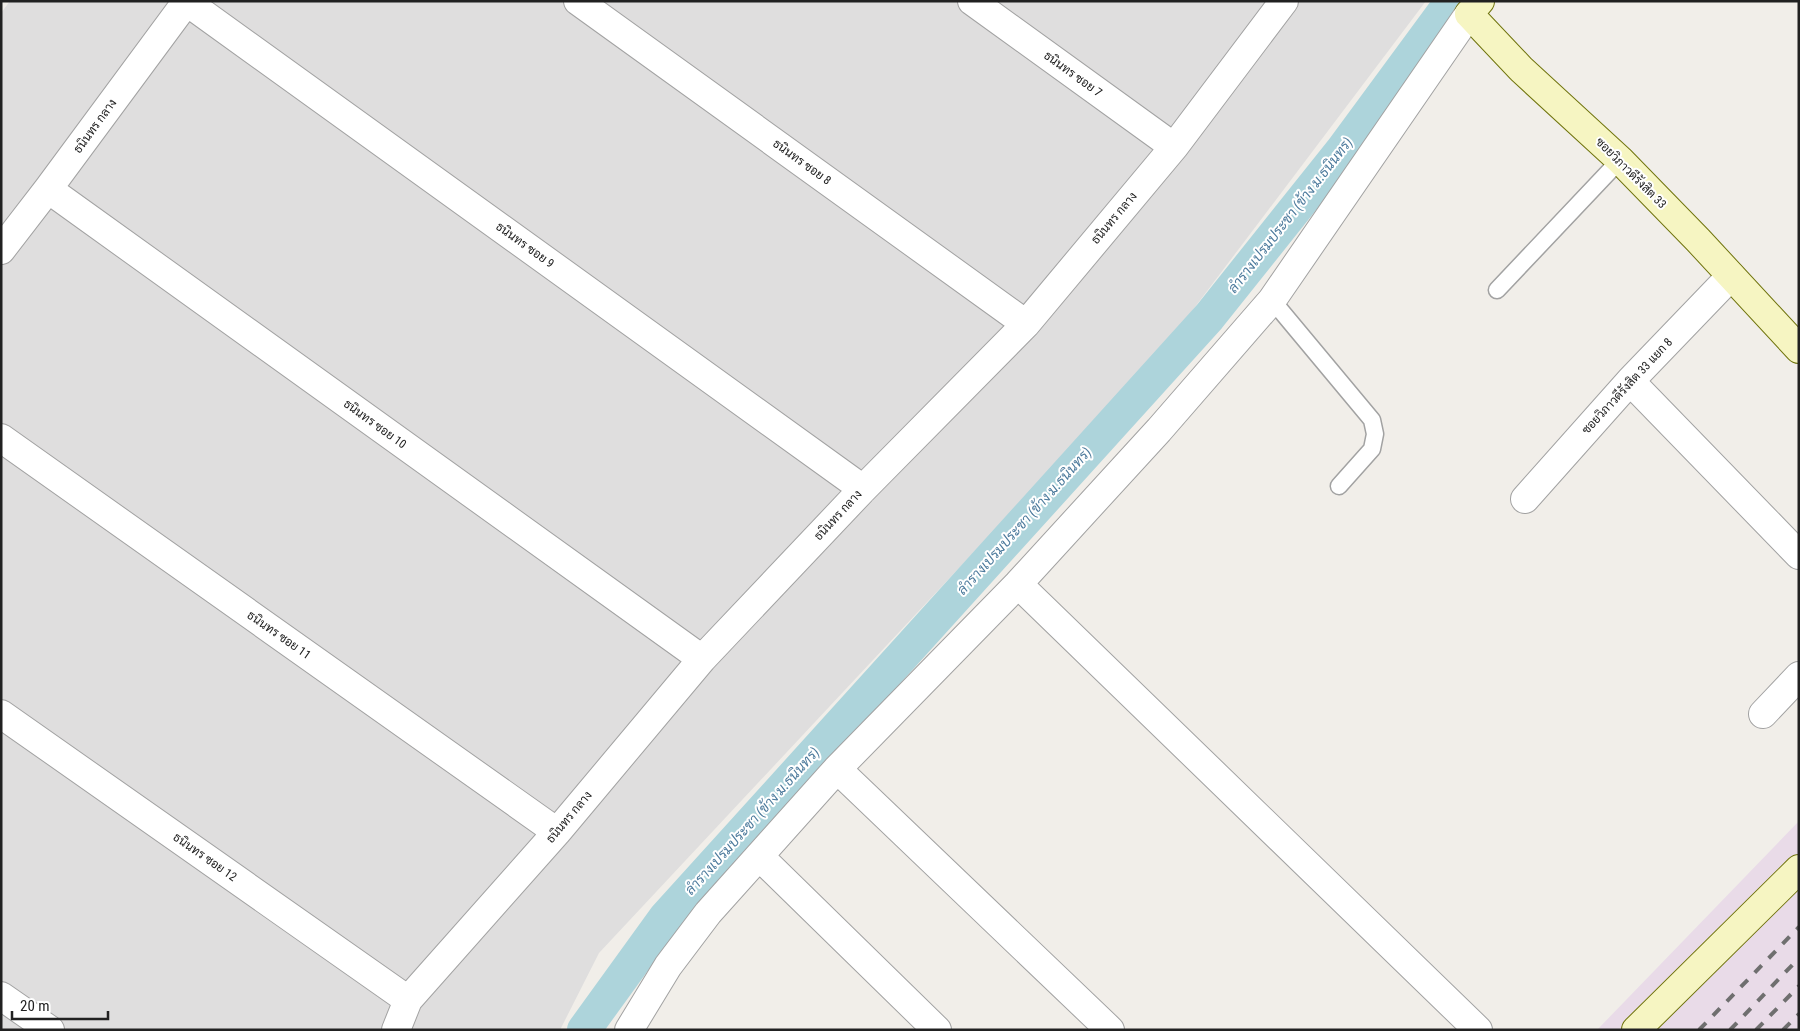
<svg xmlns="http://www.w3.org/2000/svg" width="1800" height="1031" font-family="'Roboto Condensed',Sarabun,sans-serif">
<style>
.residential{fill:#dfdede}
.industrial{fill:#e9dbe8}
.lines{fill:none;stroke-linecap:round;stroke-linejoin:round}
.canal{stroke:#add4db;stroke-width:34}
.lane-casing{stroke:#a2a2a2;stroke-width:19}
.street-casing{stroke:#a2a2a2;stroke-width:30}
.secondary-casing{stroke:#70740d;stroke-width:30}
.lane{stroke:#fff;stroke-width:16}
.street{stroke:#fff;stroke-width:28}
.secondary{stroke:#f6f5c2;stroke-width:28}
.rail{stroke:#6f6f6f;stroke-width:4;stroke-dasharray:10 10;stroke-linecap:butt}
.labels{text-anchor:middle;stroke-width:4;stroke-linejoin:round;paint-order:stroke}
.street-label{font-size:12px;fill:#212121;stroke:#fff}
.water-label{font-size:14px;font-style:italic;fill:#4c7a9c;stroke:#fff}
</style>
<rect width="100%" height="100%" fill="#f1eee9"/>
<path class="residential" d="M10,1H1426L1161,352L599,953L560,1030H1V13Z"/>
<path class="industrial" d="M1799,821V1030H1597Z"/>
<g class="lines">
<path class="canal" d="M584,1030L665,918L1209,317L1343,149L1452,1"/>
<g class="lane-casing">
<path id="lane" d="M1497,290L1620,160
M1272,300L1372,420L1375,434L1372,449L1339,486"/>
</g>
<g class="street-casing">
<path id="street" d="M578,1L1026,324
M972,1L1174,147
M187,2L863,489
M48,189L702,659
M1,250L48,189L187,1
M1630,381L1799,555
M1,438L557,832
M1525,499L1630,381L1731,276
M1018,584L1478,1030
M1,714L408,1000
M1763,714L1799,676
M837,769L1110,1030
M760,857L937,1030
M1,996L50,1030
M396,1030L408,1000L557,832L702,659L863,489L1026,324L1174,147L1284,1
M629,1030L668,966L708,913L837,769L1018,584L1159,430L1272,300L1469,14"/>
</g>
<g class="secondary-casing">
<path id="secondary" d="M1480,1L1469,14L1521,69L1620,160L1698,240L1799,349
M1636,1030L1799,869"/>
</g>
<use href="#lane" class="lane"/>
<use href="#street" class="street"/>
<use href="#secondary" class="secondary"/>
<path class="rail" d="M1699,1030L1799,927
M1730,1030L1799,958
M1756,1030L1799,986
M1783,1030L1799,1014"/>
</g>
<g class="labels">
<g class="street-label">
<text transform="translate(1073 74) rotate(36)" y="4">ธนินทร ซอย 7</text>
<text transform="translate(95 126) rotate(-54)" y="4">ธนินทร กลาง</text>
<text transform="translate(802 162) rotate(36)" y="4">ธนินทร ซอย 8</text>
<text transform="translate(1631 173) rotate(45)" y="4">ซอยวิภาวดีรังสิต 33</text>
<text transform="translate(1114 218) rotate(-50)" y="4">ธนินทร กลาง</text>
<text transform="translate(525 245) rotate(36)" y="4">ธนินทร ซอย 9</text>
<text transform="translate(1627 386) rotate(-47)" y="4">ซอยวิภาวดีรังสิต 33 แยก 8</text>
<text transform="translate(375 424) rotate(36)" y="4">ธนินทร ซอย 10</text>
<text transform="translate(838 515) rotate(-47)" y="4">ธนินทร กลาง</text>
<text transform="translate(279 635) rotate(35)" y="4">ธนินทร ซอย 11</text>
<text transform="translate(569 817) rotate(-50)" y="4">ธนินทร กลาง</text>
<text transform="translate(205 857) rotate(35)" y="4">ธนินทร ซอย 12</text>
</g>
<g class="water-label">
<text transform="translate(1290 215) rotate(-52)" y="5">ลำรางเปรมประชา (ข้าง ม.ธนินทร)</text>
<text transform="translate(1024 521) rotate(-48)" y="5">ลำรางเปรมประชา (ข้าง ม.ธนินทร)</text>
<text transform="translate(752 821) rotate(-48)" y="5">ลำรางเปรมประชา (ข้าง ม.ธนินทร)</text>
</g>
</g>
<rect width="1800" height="1031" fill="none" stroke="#212121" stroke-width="5"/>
<path d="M12 1011v8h96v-8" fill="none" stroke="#212121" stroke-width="2.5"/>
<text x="20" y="1011" font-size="15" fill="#212121" stroke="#ffffff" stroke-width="4" paint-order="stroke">20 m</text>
</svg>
